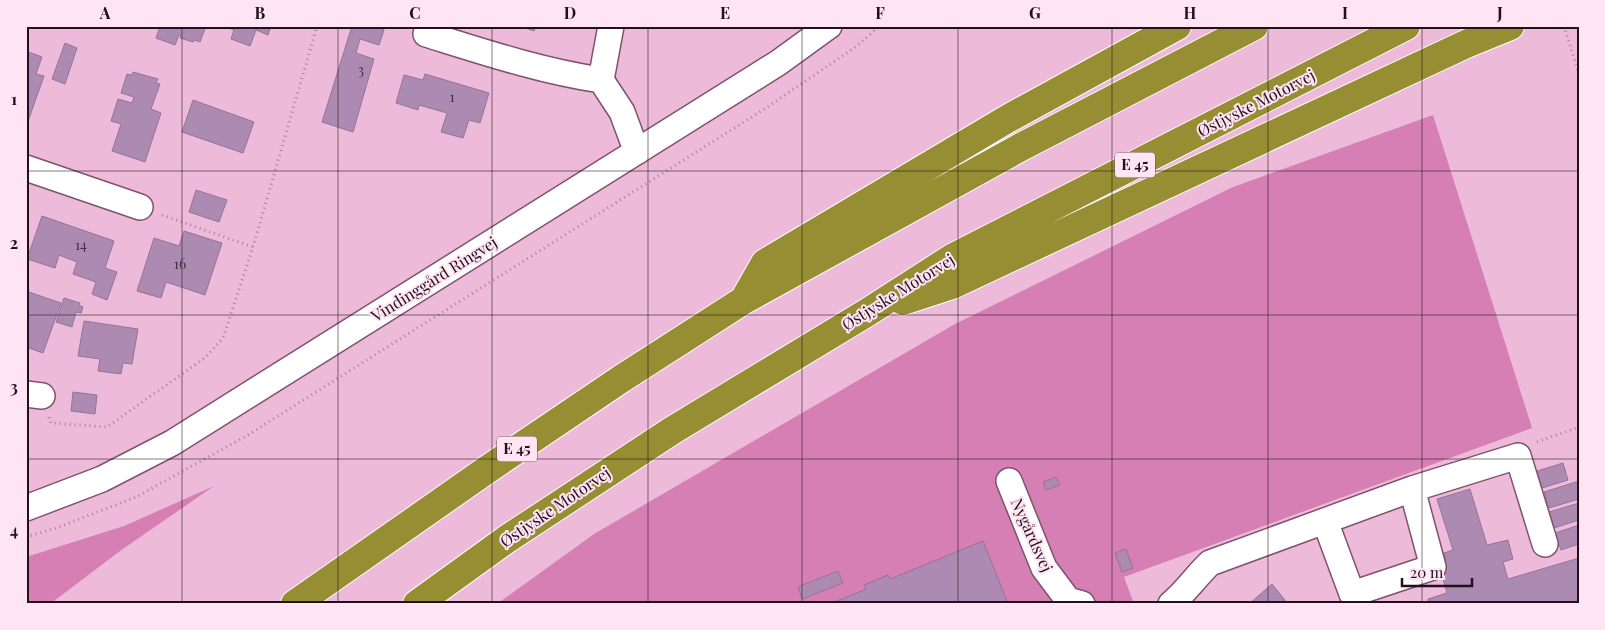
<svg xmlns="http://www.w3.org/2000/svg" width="1605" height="630" font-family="'Playfair Display',serif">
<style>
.green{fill:#d57fb5}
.building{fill:#ad8ab2;stroke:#96739a}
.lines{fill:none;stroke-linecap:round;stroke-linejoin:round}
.minor-casing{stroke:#7f526d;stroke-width:28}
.highway-casing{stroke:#fff;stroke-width:30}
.path{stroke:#aa829a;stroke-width:3;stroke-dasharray:1 4;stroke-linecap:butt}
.minor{stroke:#fff;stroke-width:25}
.highway{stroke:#978d33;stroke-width:28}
.grid{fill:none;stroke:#22111c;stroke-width:1;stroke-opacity:0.55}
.labels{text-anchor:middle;stroke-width:4;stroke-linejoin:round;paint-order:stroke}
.number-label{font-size:14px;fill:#452f42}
.shield{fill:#ffe4f3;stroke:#64505c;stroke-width:1}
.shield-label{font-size:15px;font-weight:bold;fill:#22111c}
.street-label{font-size:16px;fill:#22111c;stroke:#ffe4f3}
.neatline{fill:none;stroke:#22111c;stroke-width:2}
.grid-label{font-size:16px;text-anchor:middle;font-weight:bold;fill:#22111c}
</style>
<rect width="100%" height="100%" fill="#eebad9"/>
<path class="green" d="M1433,115L1532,428L1124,577L1134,604H497L594,534L955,324L1233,187Z
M214,486L120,551L50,604H26V557L124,526Z"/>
<path class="building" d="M160,26H206L200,42L194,40L193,42L180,38L181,35H179L175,45L156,38Z
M223,26H271L268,35L256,30L250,46L231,39L234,30Z
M352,26H372L384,30L379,45L360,39L356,53L374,59L353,132L322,122Z
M520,26H536L534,31Z
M65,43L77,48L65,84L52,79Z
M26,51L42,57L36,74L44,76L26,127Z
M133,72L158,79L156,83L160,84L151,109L161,113L145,162L112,151L121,124L111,121L118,99L132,103L134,97L121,93L127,74L132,75Z
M425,74L489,93L480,123L469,120L463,138L441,132L447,113L419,105L418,110L396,103L404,75L423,80Z
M193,100L254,122L243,153L182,132Z
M196,190L227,200L219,222L189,212Z
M42,216L114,241L105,268L117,272L107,300L92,294L96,282L73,274L77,262L59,255L55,268L27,259Z
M184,231L222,243L205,295L166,282L161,298L137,291L154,238L179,246Z
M26,291L61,303L43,353L26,347Z
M64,298L80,303L79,305L83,307L81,313L76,312L72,327L56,322Z
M84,321L138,329L132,364L123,363L121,374L98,371L100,359L78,356Z
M73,392L97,395L95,414L71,411Z
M1563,463L1568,480L1542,488L1537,471Z
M1056,477L1060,485L1046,490L1043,482Z
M1579,481V499L1549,508L1544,492Z
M1470,489L1487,545L1508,540L1513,559L1503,562L1508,579L1579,558V600L1568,604H1428V599L1447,593L1438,561L1446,559L1444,553L1453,550L1437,499Z
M1579,503V520L1554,528L1549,512Z
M1579,525V544L1561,550L1555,533Z
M983,541L1008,604H830L866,589L864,585L888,575L890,579Z
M1126,549L1133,568L1122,572L1115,553Z
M838,571L843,583L802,599L798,587Z
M1272,584L1288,604H1249Z"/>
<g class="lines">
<g class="minor-casing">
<path id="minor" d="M611,26L601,80L622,112L632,139L638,151
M426,34C484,52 541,71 601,80
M26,168L140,207
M26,394L42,396
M1009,481L1044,568L1068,600L1082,604
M26,508L102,479L172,443L778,63L829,26
M1325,521L1352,594L1433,567L1412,489
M1171,604C1186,592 1196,576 1210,563L1412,489L1518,456L1545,544"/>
</g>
<g class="highway-casing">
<path id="highway" d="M744,300L765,263L1009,118L1177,26
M903,301L952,285L1466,44L1510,26
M295,604L488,469L621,379L744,300L1021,147L1254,26
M417,604L507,539L673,430L868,312L952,258L1406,26"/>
</g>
<path class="path" d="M1564,26L1579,74
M162,215L253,247
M49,417L51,423L107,427L206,357L223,338L253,247L317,26
M1537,442L1579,427
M26,537L56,528L136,497L248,435L766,108L854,48L880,26"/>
<use href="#minor" class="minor"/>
<use href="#highway" class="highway"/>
</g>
<path class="grid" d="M182,26V604M338,26V604M492,26V604M648,26V604M802,26V604M958,26V604M1112,26V604M1268,26V604M1422,26V604M26,171H1579M26,315H1579M26,459H1579"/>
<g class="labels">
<g class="number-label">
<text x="361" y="75">3</text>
<text x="452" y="102">1</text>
<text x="81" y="250">14</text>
<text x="180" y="269">16</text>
</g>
<g class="shield">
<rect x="1115" y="152.5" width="40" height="25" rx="4"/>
<rect x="497" y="436.5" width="40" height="25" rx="4"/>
</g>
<g class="shield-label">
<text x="1135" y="170">E 45</text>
<text x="517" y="454">E 45</text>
</g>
<g class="street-label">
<text transform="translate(1256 103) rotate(-27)" y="6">Østjyske Motorvej</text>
<text transform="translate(434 279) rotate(-32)" y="6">Vindinggård Ringvej</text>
<text transform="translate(898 292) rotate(-32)" y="6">Østjyske Motorvej</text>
<text transform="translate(555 507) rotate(-34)" y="6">Østjyske Motorvej</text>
<text transform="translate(1032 535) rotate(66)" y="6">Nygårdsvej</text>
</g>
</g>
<rect width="1605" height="630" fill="none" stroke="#ffe4f3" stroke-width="55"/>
<path d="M1402 578v8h70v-8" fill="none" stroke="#22111c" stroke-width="2.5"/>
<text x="1410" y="578" font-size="15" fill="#22111c" stroke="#ffe4f3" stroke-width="4" paint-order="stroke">20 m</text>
<rect x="28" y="28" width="1550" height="574" class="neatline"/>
<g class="grid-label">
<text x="105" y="19">A</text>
<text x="260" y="19">B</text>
<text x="415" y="19">C</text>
<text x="570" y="19">D</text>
<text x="725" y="19">E</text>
<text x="880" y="19">F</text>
<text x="1035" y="19">G</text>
<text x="1190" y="19">H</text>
<text x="1345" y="19">I</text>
<text x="1500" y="19">J</text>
<text x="14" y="105">1</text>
<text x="14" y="249">2</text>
<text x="14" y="393">3</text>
<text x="14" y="536">4</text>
</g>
</svg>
